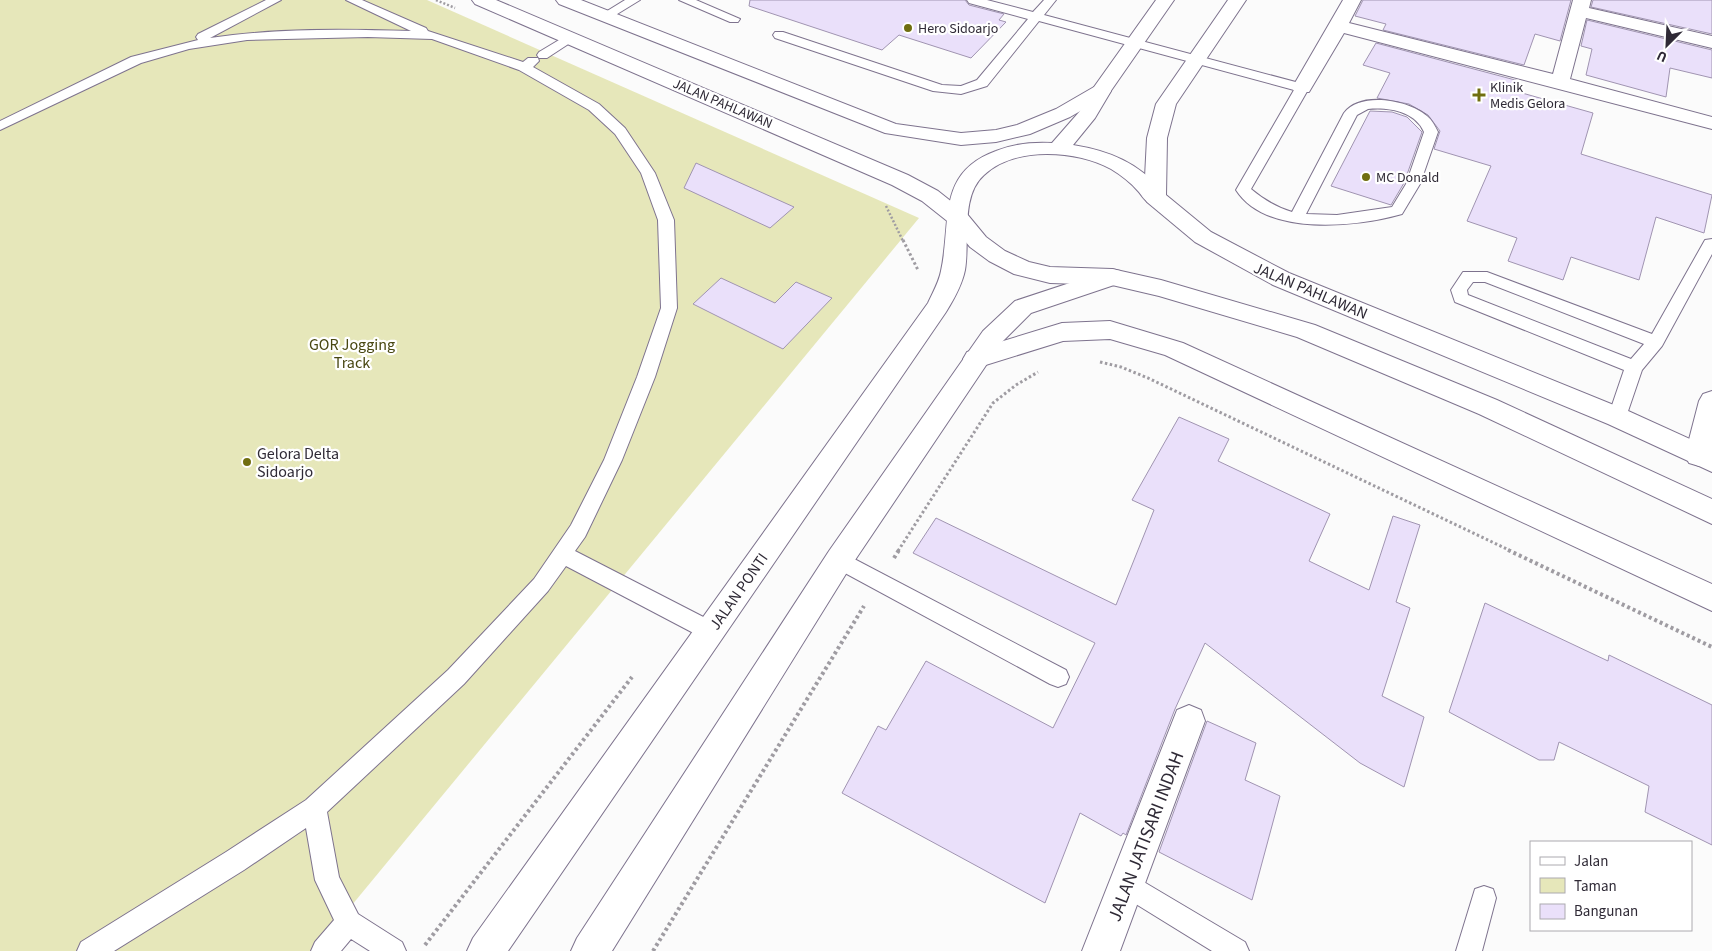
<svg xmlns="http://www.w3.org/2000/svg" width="1712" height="951" font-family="'Source Sans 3',sans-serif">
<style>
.green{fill:#e6e7ba}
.building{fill:#eae0fa;stroke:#a094b1}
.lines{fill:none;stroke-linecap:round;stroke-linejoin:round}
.lane-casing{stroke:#7e738e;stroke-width:2}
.street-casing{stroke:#7e738e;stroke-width:2}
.secondary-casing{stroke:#7e738e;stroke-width:2}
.primary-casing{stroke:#7e738e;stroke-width:2}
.path-far2{stroke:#9f9ca2;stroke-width:2.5;stroke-dasharray:2 2;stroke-linecap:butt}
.path-far1{stroke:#9f9ca2;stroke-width:3;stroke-dasharray:2.5 2.5;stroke-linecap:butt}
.path{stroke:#9f9ca2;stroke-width:4;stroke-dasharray:3 3;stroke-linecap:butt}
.lane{fill:#fff;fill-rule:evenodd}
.street{fill:#fff;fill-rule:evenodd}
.secondary{fill:#fff;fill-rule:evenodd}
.primary{fill:#fff;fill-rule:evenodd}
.poi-dot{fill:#706e10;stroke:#fff;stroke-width:2}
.labels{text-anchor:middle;stroke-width:4.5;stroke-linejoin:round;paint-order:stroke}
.far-poi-label{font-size:14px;fill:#2f2a36;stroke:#fff;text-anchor:start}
.far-street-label{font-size:14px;fill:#2f2a36;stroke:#fff}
.street-label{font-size:16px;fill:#2f2a36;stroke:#fff}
.park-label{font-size:16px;fill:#484711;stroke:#fff}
.poi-label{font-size:16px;fill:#2f2a36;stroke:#fff;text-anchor:start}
.near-street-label{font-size:19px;fill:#2f2a36;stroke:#fff}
</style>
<rect width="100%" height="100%" fill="#fbfbfb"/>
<path class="green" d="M0,0H427L919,218L314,951H0Z"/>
<path class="building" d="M750,0H965L969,5L1004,14L999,20L1006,22L971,58L899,35L882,50L749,6Z
M1363,0H1571L1560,41L1535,34L1524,65L1383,30L1386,24L1355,16Z
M1593,0H1712V34L1591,7Z
M1587,20L1712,50V78L1670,68L1666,97L1586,75L1592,49L1581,46Z
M1376,43L1519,81L1515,91L1593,113L1581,154L1712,195L1704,233L1656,217L1639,280L1571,257L1563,280L1508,261L1517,238L1467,221L1491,166L1434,149L1440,131L1428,115L1409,104L1377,98L1390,73L1363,65Z
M1370,111L1392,112L1407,117L1422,132L1404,183L1391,205L1331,186Z
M696,163L794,207L770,228L684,188Z
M721,278L775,303L796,282L832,298L783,349L693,304Z
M1179,417L1229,439L1218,461L1330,514L1309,561L1369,590L1393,516L1420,525L1396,602L1410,608L1382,696L1424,717L1404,787L1360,763L1205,643L1175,709L1126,835L1123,833L1121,836L1080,813L1045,903L842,793L878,726L886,730L926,661L1053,728L1095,643L913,553L936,518L1116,605L1154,510L1132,500Z
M1485,603L1608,661L1609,655L1712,705V845L1645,812L1649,786L1559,742L1554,760H1539L1449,712Z
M1207,721L1256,743L1245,780L1280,796L1252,900L1159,852Z"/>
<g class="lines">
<g class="lane-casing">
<path id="lane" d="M266,0H281L210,38C276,28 344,29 411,31L346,0H362L426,28L428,31L523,62L528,58H538L539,61L533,67L599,104L625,128L655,173L674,220L677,308L655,377L622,460L585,537L575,551L717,624L720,631L717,638L710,641L703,638L566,566L548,591L464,684L327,812L339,877L358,914L402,942L406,951H370L351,939L341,951H311L315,942L334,920L315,880L306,828L244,870L114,951H77L81,942L226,852L306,800L448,670L534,579L571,525L604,460L637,377L661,308L658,220L641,173L615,134L589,110L519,70L432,39L368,37L247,40L189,49L141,63L0,130V121L131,57L198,40L196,37L198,34Z
M625,0H640L609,19L605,20L599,16Z
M679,0H696L740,19L738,22H730Z
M967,0H987L1033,12L1044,0H1056L1044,15L1307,85L1309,88L1251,189C1264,200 1276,207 1292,212L1344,113C1361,91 1409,100 1427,116C1432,120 1435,126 1438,132L1420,184L1402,214C1357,227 1266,237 1236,190L1294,90L1039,21L987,86L961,94L933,91L775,38L773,35L775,32H783L942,85L961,86L977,80L1028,19L969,3ZM1368,109C1388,107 1415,111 1424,132L1406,184L1392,207L1337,215L1306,214L1357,115Z
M569,34L575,38L573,41L547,58H539L537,55L539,52Z
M1712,239V254L1662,346L1642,370L1626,417L1623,422L1617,424L1611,422L1608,417L1624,370L1455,302L1451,290L1463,272H1487L1652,334L1705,240ZM1473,282H1485L1644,344L1631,359L1468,295L1467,290Z
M839,551L1066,670L1069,677L1066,684L1058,687L1050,684L832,566L829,560L832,554Z
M1127,872L1245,942L1249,951H1212L1118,893L1115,884L1118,875Z
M1484,886L1493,889L1496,898L1482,951H1456L1475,889Z"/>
</g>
<g class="street-casing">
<path id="street" d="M1343,0H1361L1349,23L1553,74L1573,0H1591L1589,8L1712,36V48L1586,18L1570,79L1712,117V129L1344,33L1309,92H1295L1292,88Z
M1712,391V456L1709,463L1699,466L1689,463L1685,455L1699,401L1703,394Z
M1189,705L1201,710L1205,721L1120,951H1082L1177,710Z"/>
</g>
<g class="secondary-casing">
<path id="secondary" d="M1101,85L1108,87L1111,91L1095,118L1073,145C1110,151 1139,163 1163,192L1166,197L1163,202C1158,203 1153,205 1148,202C1144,200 1141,194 1138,191C1130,182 1121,175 1111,169C1077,150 1014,146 984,175C960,196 970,241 965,270C962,285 954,299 946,312L508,951H467L473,938L928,303C933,292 939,282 941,271C952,221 936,173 996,151C1013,144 1034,142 1052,143L1080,111L1094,87Z
M1112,269L1120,271L1124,277L1120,283L1031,313L1001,343L849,569L612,951H571L577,938L829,551L983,331L1015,301Z"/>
</g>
<g class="primary-casing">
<path id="primary" d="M472,0H496L908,175L938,191L967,214L986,237L1005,251L1029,262L1050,267L1112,269L1161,280L1315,325L1497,400L1712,499V524L1479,414L1297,337L1159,296L1112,285L1050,283L1014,274L989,261L970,247L951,224L922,201L892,185L475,4Z
M556,0H581L896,124L961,133L996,130L1017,125L1056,109L1094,87L1156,0H1174L1108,95L1070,117L1030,134L996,142L961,145L885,133L559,4Z
M1228,0H1246L1176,104L1167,138L1166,195L1211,232L1289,273L1626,410L1712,449V472L1608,424L1273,285L1195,242L1147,202L1144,197L1147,138L1156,104Z
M1110,321L1183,343L1712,584V611L1165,355L1110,339L1063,341L976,368L967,366L963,359L967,352L1062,323Z"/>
</g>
<path class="path-far2" d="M436,0L455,8
M886,206L903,241"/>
<path class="path-far1" d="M903,240L918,270
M1100,362L1121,367L1148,378L1511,551
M898,551L993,403L1016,385L1038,372"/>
<path class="path" d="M1508,550L1712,647
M894,558L899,550
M425,945L632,677
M653,951L864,606"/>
<use href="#lane" class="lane"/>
<use href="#street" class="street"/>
<use href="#secondary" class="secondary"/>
<use href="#primary" class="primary"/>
</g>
<g class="poi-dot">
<circle cx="908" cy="28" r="5"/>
<path d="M1476.5 87.5h5v5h5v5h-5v5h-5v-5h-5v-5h5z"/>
<circle cx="1366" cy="177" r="5"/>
<circle cx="247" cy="462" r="5"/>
</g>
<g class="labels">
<g class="far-poi-label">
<text x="918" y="33">Hero Sidoarjo</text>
<text x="1490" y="92">Klinik<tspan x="1490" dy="16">Medis Gelora</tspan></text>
<text x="1376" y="182">MC Donald</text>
</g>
<g class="far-street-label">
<text transform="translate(723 103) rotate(23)" y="5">JALAN PAHLAWAN</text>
</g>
<g class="street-label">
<text transform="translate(1311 290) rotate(23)" y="6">JALAN PAHLAWAN</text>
<text transform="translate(738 591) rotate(-55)" y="6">JALAN PONTI</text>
</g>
<g class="park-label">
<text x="352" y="350">GOR Jogging<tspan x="352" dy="18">Track</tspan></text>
</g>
<g class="poi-label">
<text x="257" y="459">Gelora Delta<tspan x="257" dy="18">Sidoarjo</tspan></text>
</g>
<g class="near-street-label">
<text transform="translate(1145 836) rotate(-69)" y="7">JALAN JATISARI INDAH</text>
</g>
</g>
<rect x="1530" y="841" width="162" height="90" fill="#ffffff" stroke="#acaaaf"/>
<rect x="1540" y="857" width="25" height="8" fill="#ffffff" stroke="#acaaaf"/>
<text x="1574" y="866" font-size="15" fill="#2f2a36">Jalan</text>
<rect x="1540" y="878" width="25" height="15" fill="#e6e7ba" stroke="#acaaaf"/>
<text x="1574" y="891" font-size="15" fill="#2f2a36">Taman</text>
<rect x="1540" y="904" width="25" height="15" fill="#eae0fa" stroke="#acaaaf"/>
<text x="1574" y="916" font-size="15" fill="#2f2a36">Bangunan</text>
<g transform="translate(1667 45) rotate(204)" stroke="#ffffff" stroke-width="4" paint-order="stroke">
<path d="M0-4L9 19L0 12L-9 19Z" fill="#2f2a36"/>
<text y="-8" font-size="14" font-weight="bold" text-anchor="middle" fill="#2f2a36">U</text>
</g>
</svg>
